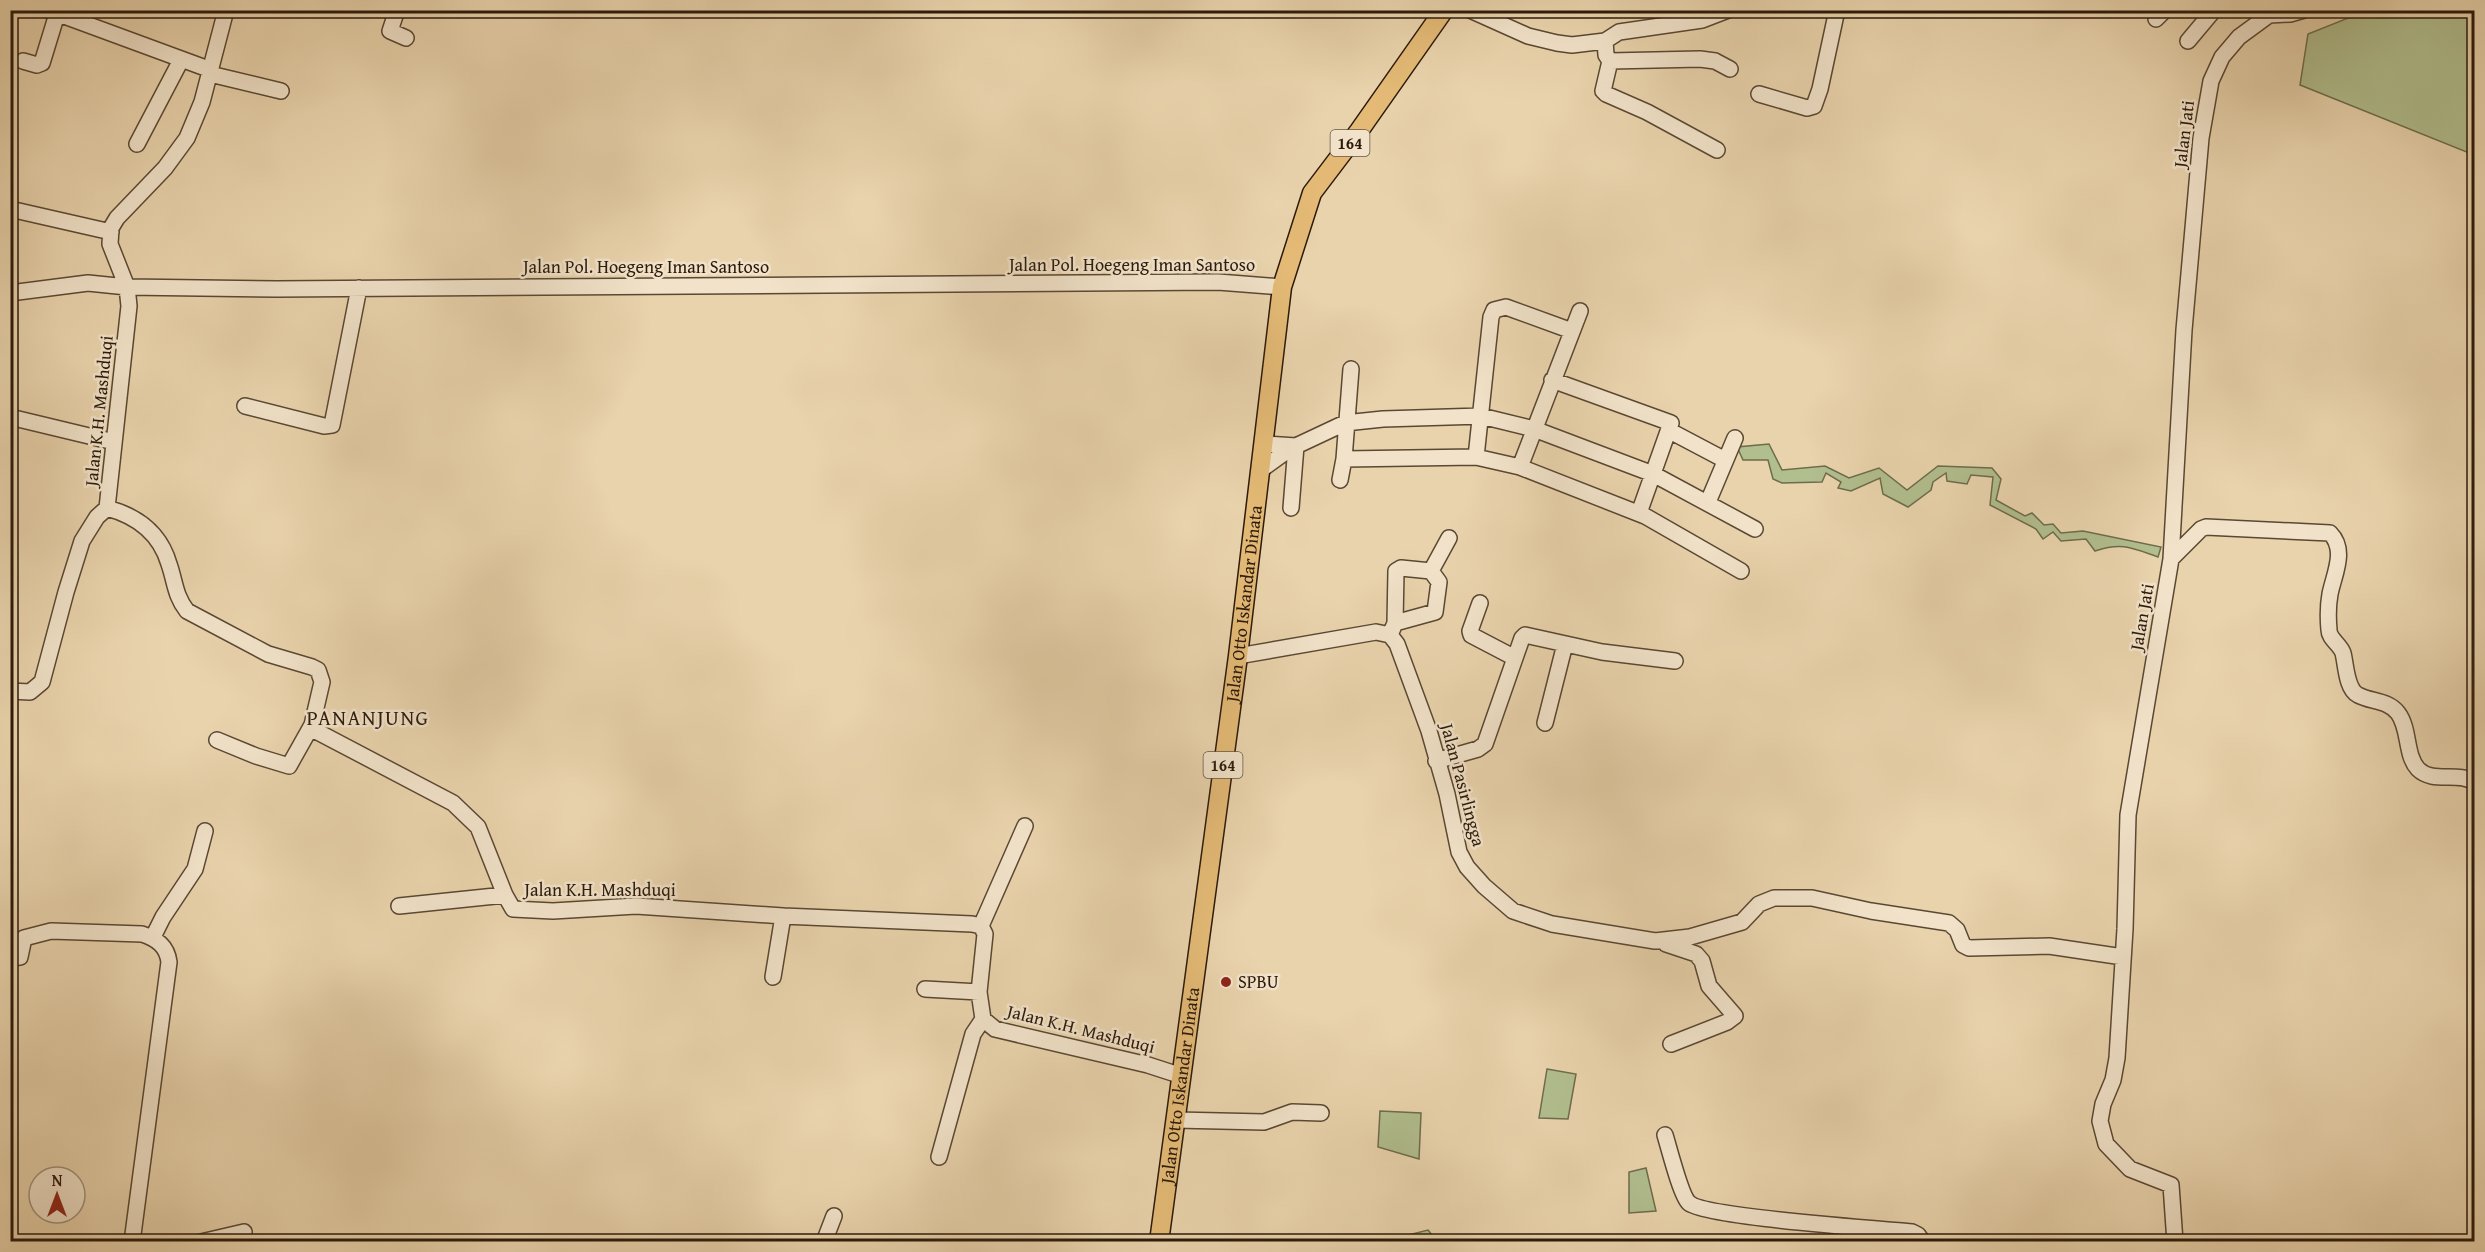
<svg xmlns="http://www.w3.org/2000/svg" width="2485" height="1252" font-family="'Gentium Book Plus',serif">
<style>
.green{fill:#b1be8e;stroke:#6e6c4c;stroke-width:1.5}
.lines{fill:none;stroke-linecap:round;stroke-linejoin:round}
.minor-casing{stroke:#5a4833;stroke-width:18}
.major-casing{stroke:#2b1a0b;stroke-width:21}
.minor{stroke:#f1e2c9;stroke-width:15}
.major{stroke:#e4ba76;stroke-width:18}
.poi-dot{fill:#8f2418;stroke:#f1e2c9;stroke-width:2}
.labels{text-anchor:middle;stroke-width:5;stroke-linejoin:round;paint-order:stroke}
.shield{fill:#f1e2c9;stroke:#665644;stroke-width:1.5}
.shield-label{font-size:16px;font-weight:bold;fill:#2b1a0b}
.street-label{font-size:18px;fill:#2b1a0b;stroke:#f1e2c9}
.poi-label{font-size:18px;fill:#2b1a0b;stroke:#f1e2c9;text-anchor:start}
.quarter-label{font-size:21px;letter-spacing:1.5px;fill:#2b1a0b;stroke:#f1e2c9}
</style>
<rect width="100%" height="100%" fill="#e9d3ac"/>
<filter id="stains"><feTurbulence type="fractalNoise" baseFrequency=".00333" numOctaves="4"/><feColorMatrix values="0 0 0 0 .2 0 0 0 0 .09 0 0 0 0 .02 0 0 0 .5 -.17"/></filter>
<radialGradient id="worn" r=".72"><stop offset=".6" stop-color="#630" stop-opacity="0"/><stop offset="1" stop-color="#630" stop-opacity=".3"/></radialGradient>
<path class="green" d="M2359,11H2474V155L2300,85L2308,34L2356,15Z
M1769,444L1782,470L1825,466L1849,478L1879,468L1907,490L1938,466L1992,468L2001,479L1996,500L2025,516L2032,513L2044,525L2053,524L2061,533L2083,531L2161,547L2158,557C2132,548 2123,542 2095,551L2086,539L2061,541L2053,532L2043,539L2036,529L1990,505L1993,477L1971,475L1967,484L1947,481L1946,473L1933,482L1931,490L1908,507L1883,494L1880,478L1851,491L1838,488L1841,482L1826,473L1822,482L1782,483L1773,479L1768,460H1743L1737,447Z
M1547,1069L1576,1074L1568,1119L1539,1118Z
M1380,1111L1421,1113L1419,1159L1378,1147Z
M1646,1168L1656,1211L1629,1213V1172Z
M1428,1230L1437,1241H1400V1237Z"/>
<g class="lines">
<g class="minor-casing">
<path id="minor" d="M48,10L211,70
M226,10L202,102L187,138L165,168L117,218L111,228L110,244L127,287L129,306L107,508C137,516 160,533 169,564C175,581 175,596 187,611L268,654L312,667L318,670L322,682L312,725L314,730L453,803L478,827L505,895L513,909L553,911L636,906L783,916L972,924L981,926L985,934L979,992L983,1019L995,1029L1148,1065L1182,1076
M397,10L390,31L406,38
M1470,10L1528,36L1557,43L1572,45L1605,41L1619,32L1702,20L1728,10
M2156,19L2165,10
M1605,41L1606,55L1610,61L1603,91L1606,94L1647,112L1717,150
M2188,41L2214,10
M23,61L37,65L42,63L57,14
M1610,61L1700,59L1715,61L1730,69
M210,74L281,91
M1759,94L1807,108L1814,106L1820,89L1837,10
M137,144L181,60
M10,209L111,232
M10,293L88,283L127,287L277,289L1218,282L1282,287
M1351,369L1344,459L1476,457L1520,467L1645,516L1741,571
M1552,380L1671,423L1639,513
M245,406L324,426L332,425L359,288
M10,417L114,442
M1670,431L1725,460
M1264,444L1296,446L1345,423L1383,419L1481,416L1534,429L1653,474L1755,529
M1476,457L1491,317L1494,310L1506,307L1572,331
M1520,467L1580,311
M1262,469L1294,446
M1340,480L1344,459
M1708,502L1735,438
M1291,508L1296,446
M2171,559L2201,529L2206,527L2330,533C2347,550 2334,574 2330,594C2328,605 2328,619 2329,630C2329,639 2340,644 2343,653C2346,664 2346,689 2358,695C2371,702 2388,700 2398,713C2410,729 2405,755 2418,769C2433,784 2458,771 2474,782
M1431,571L1449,538
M1480,603L1470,631L1471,635L1515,658
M1390,635L1395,623L1396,571L1401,568L1431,571L1439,582L1435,612L1395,623
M1238,656L1376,632L1390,635L1397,644L1429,731L1447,794L1459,852L1467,867L1484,886L1513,911L1552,924L1655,941L1690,937L1742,922L1759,904L1774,898H1812L1871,911L1949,923L1957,930L1963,945L1969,948L2049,946L2123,957
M10,691L30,692L42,682L66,592L82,541L97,517L107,508
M1545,723L1565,644
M217,740L256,756L289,766L312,725
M1436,761L1478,749L1485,744L1522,638L1525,635L1602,652L1675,661
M399,906L505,895
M981,926L1025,826
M153,937L163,917L195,869L205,831
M1666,944L1696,954L1702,961L1709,986L1735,1016L1727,1022L1671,1044
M10,958L20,957L24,938L51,931L142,934C157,939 167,946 169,962L132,1242
M773,977L783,916
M925,989L979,992
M1176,1120L1264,1122L1292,1112L1321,1113
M1665,1135C1669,1148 1681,1196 1689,1203C1705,1217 1879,1229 1912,1232L1918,1235L1923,1242
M939,1157L973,1034L983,1019
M201,1242L244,1232
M824,1242L834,1216
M2175,1242L2171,1185L2130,1169L2106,1144L2100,1121L2103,1104L2113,1080L2117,1058L2125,929L2128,815L2171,559L2184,330L2201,138L2211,81L2222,57L2239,37L2269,15L2290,14L2304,10"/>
</g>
<g class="major-casing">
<g id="major">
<path id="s1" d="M1159,1242L1238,656L1282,287L1312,193L1359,131L1444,10"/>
</g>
</g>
<use href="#minor" class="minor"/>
<use href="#major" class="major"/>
</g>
<circle class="poi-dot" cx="1226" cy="982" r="6"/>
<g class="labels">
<g class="shield">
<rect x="1330.5" y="130" width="39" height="26" rx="4.5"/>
<rect x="1203.5" y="752" width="39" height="26" rx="4.5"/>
</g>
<g class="shield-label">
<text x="1350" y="149">164</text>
<text x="1223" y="771">164</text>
</g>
<g class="street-label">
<text transform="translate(2184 134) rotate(-83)" y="6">Jalan Jati</text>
<text x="1132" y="271">Jalan Pol. Hoegeng Iman Santoso</text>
<text x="646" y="273">Jalan Pol. Hoegeng Iman Santoso</text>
<text transform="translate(99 411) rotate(-84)" y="6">Jalan K.H. Mashduqi</text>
<text dy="6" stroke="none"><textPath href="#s1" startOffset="644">Jalan Otto Iskandar Dinata</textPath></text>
<text transform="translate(2142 617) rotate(-80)" y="6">Jalan Jati</text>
<text transform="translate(1463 785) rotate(75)" y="6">Jalan Pasirlingga</text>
<text x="600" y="896">Jalan K.H. Mashduqi</text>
<text transform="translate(1081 1029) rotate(14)" y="6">Jalan K.H. Mashduqi</text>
<text dy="6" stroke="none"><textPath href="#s1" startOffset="158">Jalan Otto Iskandar Dinata</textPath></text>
</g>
<g class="poi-label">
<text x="1238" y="988">SPBU</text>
</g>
<g class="quarter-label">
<text x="368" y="725">PANANJUNG</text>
</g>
</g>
<rect width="2485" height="1252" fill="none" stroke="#e9d3ac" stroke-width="36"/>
<rect x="12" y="12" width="2461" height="1228" fill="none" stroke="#2b1a0b" stroke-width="3"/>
<rect x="18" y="18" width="2449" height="1216" fill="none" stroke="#2b1a0b" stroke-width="1.5"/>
<g transform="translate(57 1195)"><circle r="28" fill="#f1e2c9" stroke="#a2927d" stroke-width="1.5"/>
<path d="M0-4.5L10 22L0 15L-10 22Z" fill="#8f2418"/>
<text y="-9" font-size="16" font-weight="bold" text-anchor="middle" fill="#2b1a0b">N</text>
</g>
<rect width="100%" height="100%" filter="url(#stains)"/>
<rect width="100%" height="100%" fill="url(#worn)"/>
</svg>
